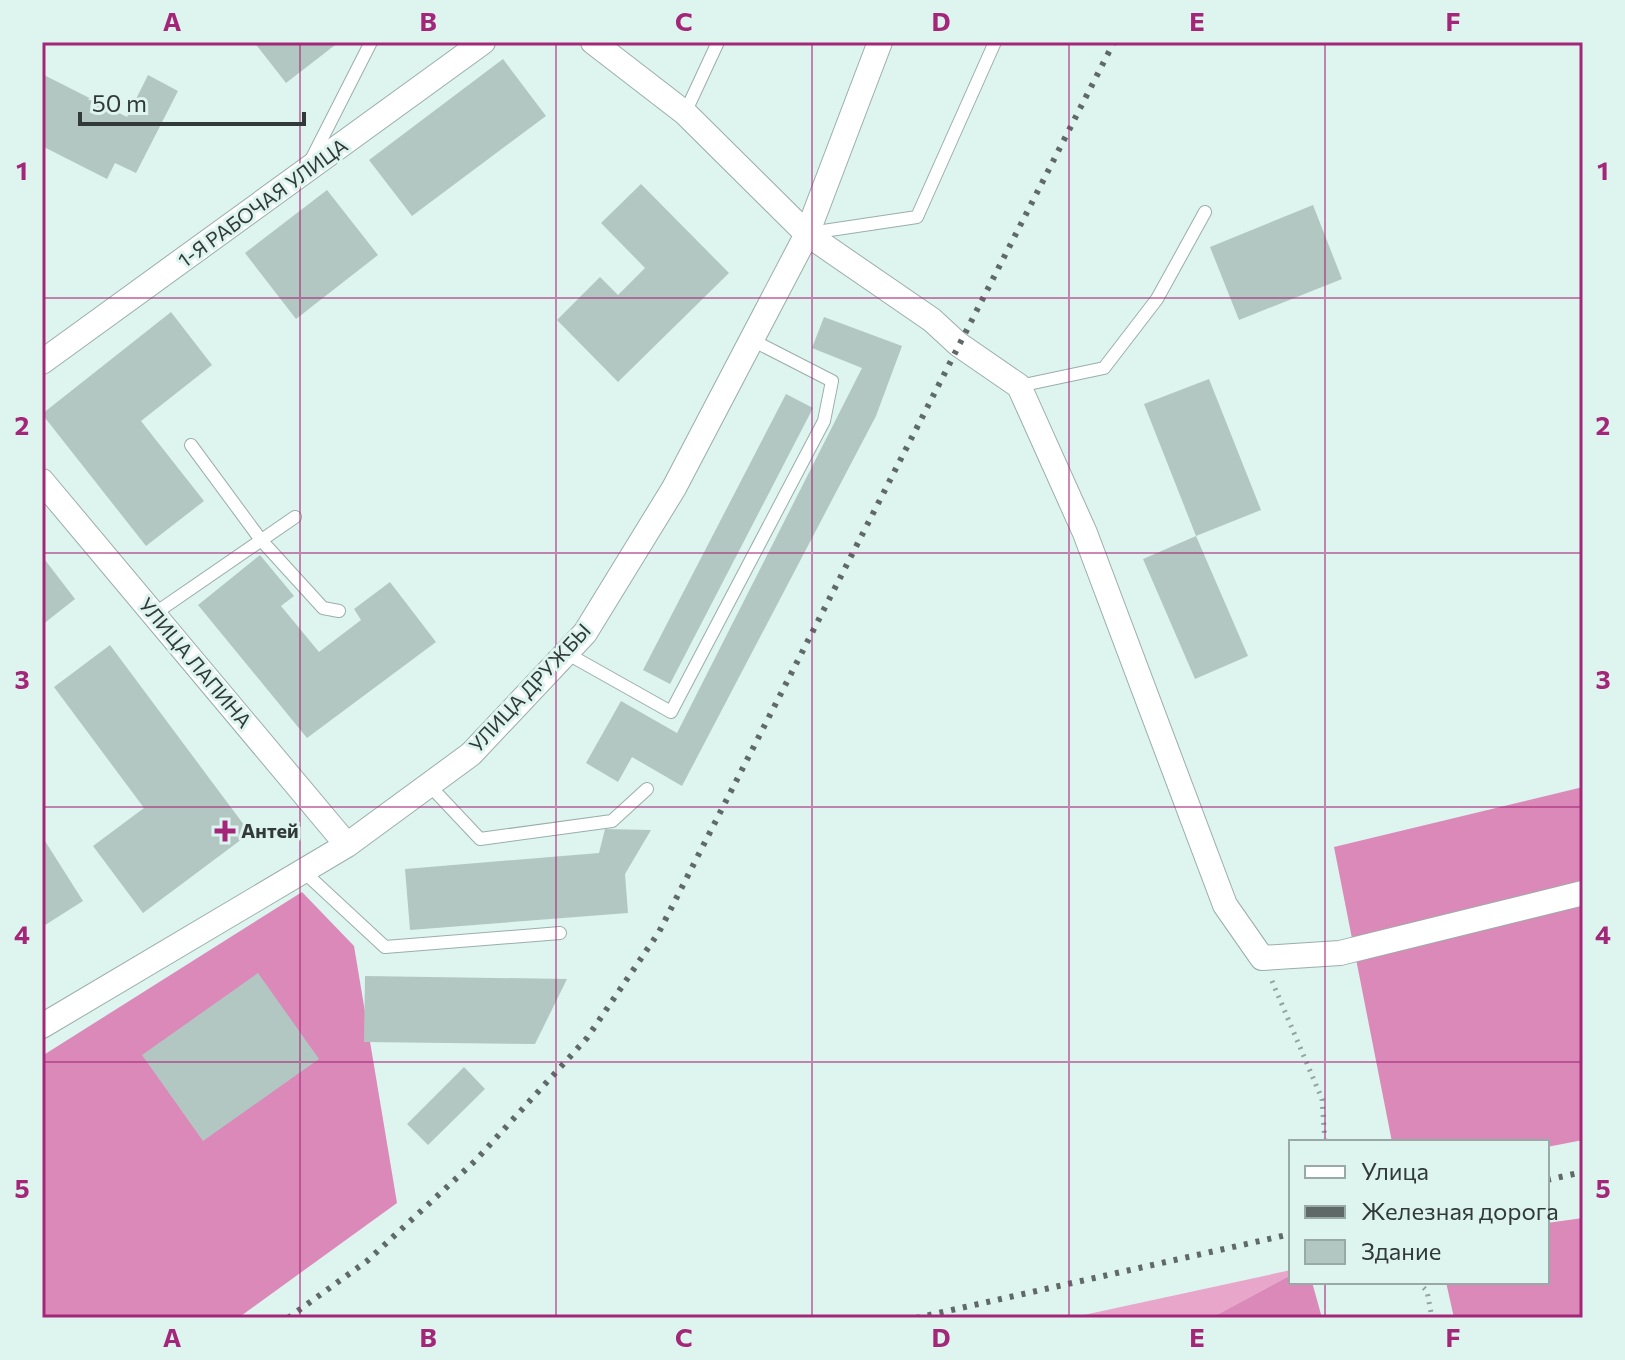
<svg xmlns="http://www.w3.org/2000/svg" width="1625" height="1360" font-family="Commissioner,sans-serif">
<style>
.green{fill:#e7a6ca}
.forest{fill:#db89b8}
.building{fill:#b2c7c2}
.lines{fill:none;stroke-linecap:round;stroke-linejoin:round}
.service-casing{stroke:#9aaeaa;stroke-width:14}
.minor-casing{stroke:#9aaeaa;stroke-width:26}
.path{stroke:#93a39f;stroke-width:5;stroke-dasharray:2 6;stroke-linecap:butt}
.service{stroke:#fff;stroke-width:12}
.minor{stroke:#fff;stroke-width:24}
.rail{stroke:#5f6a68;stroke-width:6;stroke-dasharray:4 8;stroke-linecap:butt}
.grid{fill:none;stroke:#a42679;stroke-width:2;stroke-opacity:0.55}
.poi-dot{fill:#a42679;stroke:#def4ef;stroke-width:3}
.labels{text-anchor:middle;stroke-width:6;stroke-linejoin:round;paint-order:stroke}
.street-label{font-size:20px;fill:#323a39;stroke:#def4ef}
.poi-label{font-size:20px;font-weight:bold;fill:#323a39;stroke:#def4ef;text-anchor:start}
.neatline{fill:none;stroke:#a42679;stroke-width:3}
.grid-label{font-size:26px;text-anchor:middle;font-weight:bold;fill:#a42679}
</style>
<rect width="100%" height="100%" fill="#def4ef"/>
<path class="green" d="M1291,1270V1275L1211,1318H1070Z"/>
<path class="forest" d="M1583,787V1140L1547,1147V1142H1392L1334,847Z
M302,892L354,946L397,1203L238,1318H42V1056Z
M1583,1218V1318H1454L1446,1282H1547V1223Z
M1291,1275V1282H1312L1322,1318H1211Z"/>
<path class="building" d="M254,42H339L286,83Z
M503,59L546,116L412,216L369,160Z
M42,74L127,117L148,75L178,91L136,173L115,163L107,179L42,146Z
M641,184L729,273L618,382L557,320L600,277L618,295L645,268L601,223Z
M327,190L378,255L296,319L245,253Z
M1313,205L1342,279L1239,320L1210,247Z
M171,312L212,365L141,421L204,501L146,546L42,414Z
M824,317L902,346L876,416L682,786L632,757L618,782L586,763L621,701L677,733L862,368L812,348Z
M1209,379L1261,510L1196,536L1144,404Z
M786,394L813,408L670,684L643,670Z
M1196,536L1248,656L1195,679L1143,559Z
M260,555L294,596L281,606L319,652L361,620L354,609L390,582L436,642L307,738L198,605Z
M42,556L75,599L42,625Z
M110,645L250,833L143,913L93,846L144,808L54,687Z
M605,829L651,830L625,874L628,913L410,930L405,869L599,853Z
M45,841L83,901L42,927V842Z
M258,973L319,1059L203,1141L142,1055Z
M365,976L567,979L535,1044L364,1042Z
M464,1067L485,1089L428,1145L407,1124Z"/>
<g class="lines">
<g class="service-casing">
<path id="service" d="M685,113L718,42
M311,160L371,42
M810,233L917,217L995,42
M1019,386L1104,368L1157,299L1205,212
M191,445L261,540L323,608L339,611
M154,614L295,517
M566,653L671,712L824,421L832,381L752,340
M429,785L480,839L612,821L647,789
M303,871L385,947L560,933"/>
</g>
<g class="minor-casing">
<path id="minor" d="M593,42L685,113L807,234L932,320L958,344L1019,386L1085,533L1225,905L1262,958L1340,953L1583,893
M42,362L483,42
M42,481L347,845
M42,1026L347,845L471,754L585,633L674,488L807,234L880,42"/>
</g>
<path class="path" d="M1272,981L1322,1099L1325,1142
M1418,1282L1427,1291L1432,1318"/>
<use href="#service" class="service"/>
<use href="#minor" class="minor"/>
<path class="rail" d="M1547,1180L1583,1172
M288,1318L367,1261L475,1161L587,1038L659,932L1114,42
M916,1318L1291,1234"/>
</g>
<path class="grid" d="M300,42V1318M556,42V1318M812,42V1318M1069,42V1318M1325,42V1142M42,298H1583M42,553H1583M42,807H1583M42,1062H1583M1325,1282V1318"/>
<path class="poi-dot" d="M221 819h8v8h8v8h-8v8h-8v-8h-8v-8h8z"/>
<g class="labels">
<g class="street-label">
<text transform="translate(263 203) rotate(-36)" y="7">1-Я РАБОЧАЯ УЛИЦА</text>
<text transform="translate(195 663) rotate(50)" y="7">УЛИЦА ЛАПИНА</text>
<text transform="translate(530 688) rotate(-47)" y="7">УЛИЦА ДРУЖБЫ</text>
</g>
<g class="poi-label">
<text x="241" y="838">Антей</text>
</g>
</g>
<rect width="1625" height="1360" fill="none" stroke="#def4ef" stroke-width="88"/>
<rect x="1289" y="1140" width="260" height="144" fill="#def4ef" stroke="#99aaa6" stroke-width="2"/>
<rect x="1305" y="1166" width="40" height="12" fill="#ffffff" stroke="#99aaa6" stroke-width="2"/>
<text x="1361" y="1180" font-size="24" fill="#323a39">Улица</text>
<rect x="1305" y="1206" width="40" height="12" fill="#5f6a68" stroke="#99aaa6" stroke-width="2"/>
<text x="1361" y="1220" font-size="24" fill="#323a39">Железная дорога</text>
<rect x="1305" y="1240" width="40" height="24" fill="#b2c7c2" stroke="#99aaa6" stroke-width="2"/>
<text x="1361" y="1260" font-size="24" fill="#323a39">Здание</text>
<path d="M80 112v12h224v-12" fill="none" stroke="#323a39" stroke-width="4"/>
<text x="92" y="112" font-size="24" fill="#323a39" stroke="#def4ef" stroke-width="6" paint-order="stroke">50 m</text>
<rect x="44" y="44" width="1537" height="1272" class="neatline"/>
<g class="grid-label">
<text x="172" y="31">A</text>
<text x="428" y="31">B</text>
<text x="684" y="31">C</text>
<text x="941" y="31">D</text>
<text x="1197" y="31">E</text>
<text x="1453" y="31">F</text>
<text x="22" y="180">1</text>
<text x="1603" y="180">1</text>
<text x="22" y="435">2</text>
<text x="1603" y="435">2</text>
<text x="22" y="689">3</text>
<text x="1603" y="689">3</text>
<text x="22" y="944">4</text>
<text x="1603" y="944">4</text>
<text x="22" y="1198">5</text>
<text x="1603" y="1198">5</text>
<text x="172" y="1347">A</text>
<text x="428" y="1347">B</text>
<text x="684" y="1347">C</text>
<text x="941" y="1347">D</text>
<text x="1197" y="1347">E</text>
<text x="1453" y="1347">F</text>
</g>
</svg>
